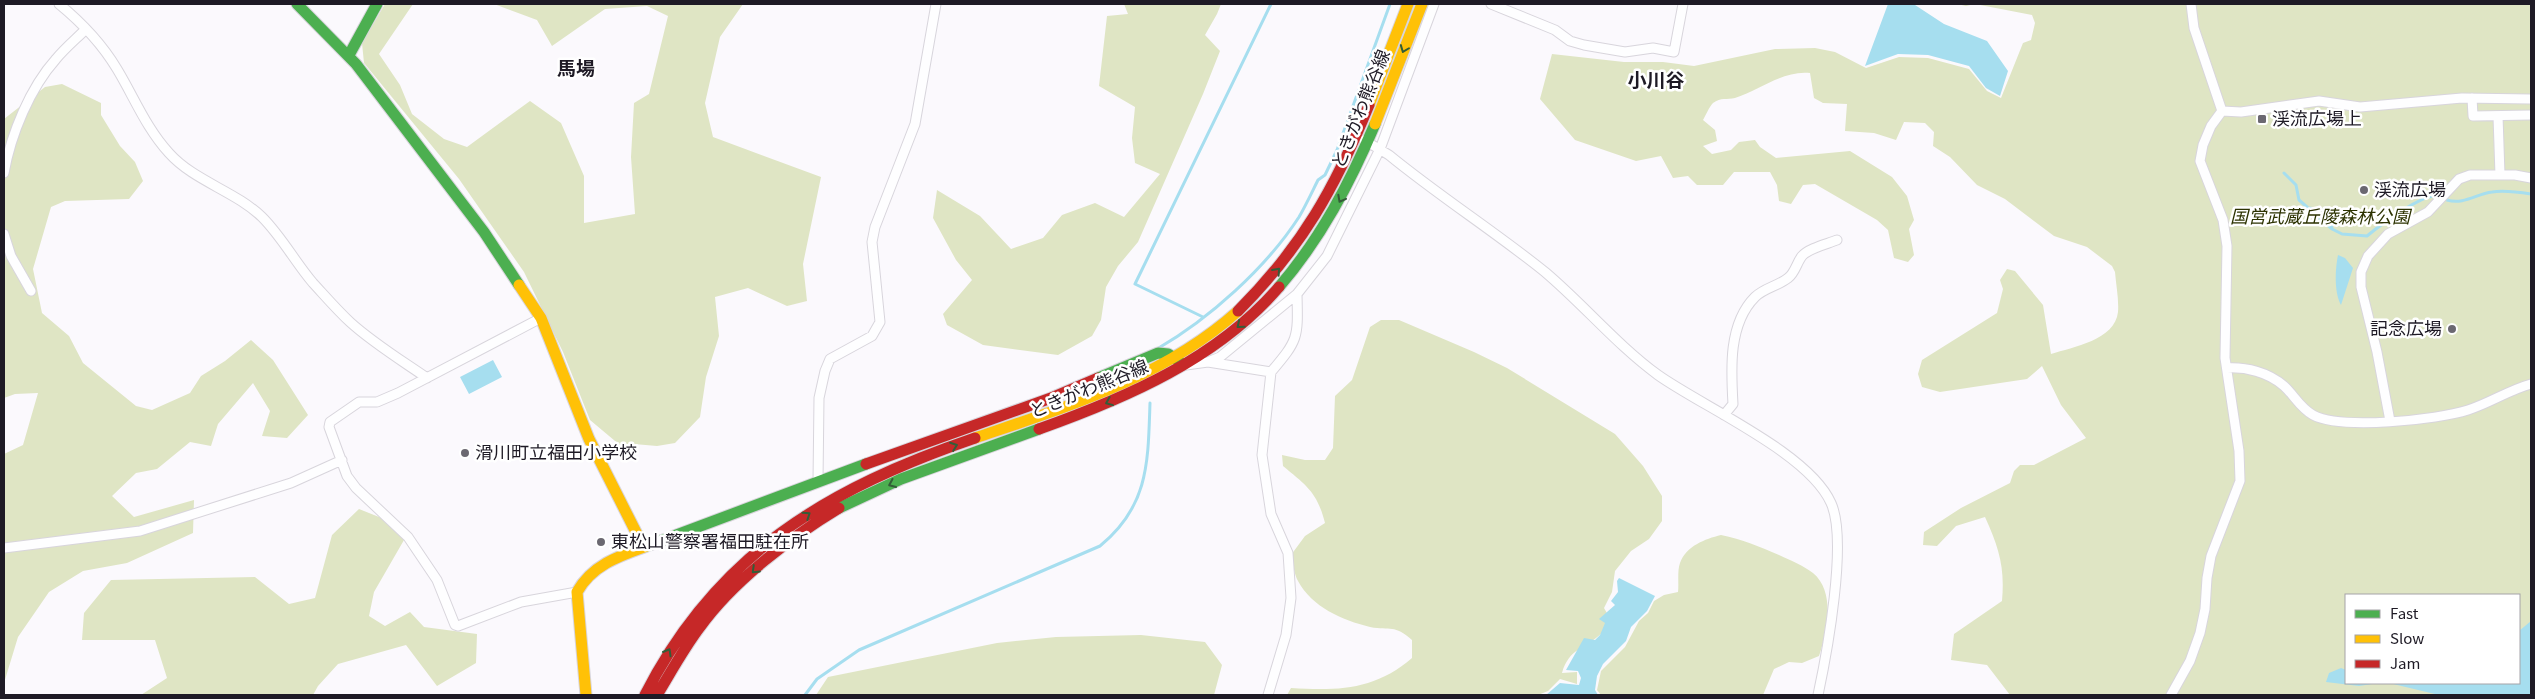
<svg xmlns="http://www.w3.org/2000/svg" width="2535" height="699" font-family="Georgia,'Noto Sans JP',serif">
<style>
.green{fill:#dfe5c4;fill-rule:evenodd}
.water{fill:#a6deef}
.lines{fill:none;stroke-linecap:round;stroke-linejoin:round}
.stream{stroke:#a6deef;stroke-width:3}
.street-casing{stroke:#d8d5dc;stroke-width:11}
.fast-casing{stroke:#d8d5dc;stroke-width:13}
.slow-casing{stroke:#d8d5dc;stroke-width:13}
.jam-casing{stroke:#d8d5dc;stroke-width:13}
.street{stroke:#fefeff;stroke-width:9}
.fast{stroke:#4caf50;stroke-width:11}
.slow{stroke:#ffc107;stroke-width:11}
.jam{stroke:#c62828;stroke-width:11}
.oneway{stroke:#335d38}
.poi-dot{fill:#6b6871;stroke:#fff;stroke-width:2}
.labels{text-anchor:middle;stroke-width:5;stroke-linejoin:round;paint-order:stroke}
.street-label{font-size:18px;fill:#1e1a25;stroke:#fff}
.poi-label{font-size:18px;fill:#1e1a25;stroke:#fff;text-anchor:start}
.park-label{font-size:18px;font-style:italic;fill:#2c3201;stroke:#fff}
.neighbourhood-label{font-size:19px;font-weight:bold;fill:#1e1a25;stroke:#fff}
</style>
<rect width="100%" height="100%" fill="#fbf9fd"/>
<path class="green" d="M385,4H413L379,54L400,85L412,114L444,139L467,147L530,101L561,123L584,176V223L635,214L631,157L634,103L649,94L668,16L647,6L605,9L552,46L537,20L494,4H743L720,37L705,103L713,137L821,177L803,264L807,301L787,306L748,288L715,297L719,336L706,377L700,417L675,443L657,446L634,444L621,446L590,420L563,352L524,272L459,179L364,63L362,43Z
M1124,4H1221L1217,14L1205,35L1220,51L1203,94L1138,242L1118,266L1106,287L1101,320L1092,336L1058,355L983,345L947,325L943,314L972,280L956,260L933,218L937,190L980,216L1011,249L1043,238L1062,215L1095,203L1124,217L1160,174L1135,163L1132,138L1135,107L1099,86L1107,16L1128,14Z
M1957,4H2531V695H2010L1987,665L1951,660L1954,634L2002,601C2005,567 1999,548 1985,517L1956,526L1937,546L1923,545L1924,532L1961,508L2010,483L2014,471L2020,465H2034L2086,438L2061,405L2042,366L2027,379L1940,392L1922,387L1918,374L1922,360L1997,313L2003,289L2000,280L2007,269L2015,271L2043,305L2051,354C2073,347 2115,340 2118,312C2119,299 2116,285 2115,272L2112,266L2087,247L2054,236L2005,199L1977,185L1950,157L1933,146L1934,132L1925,123L1904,122L1896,140L1874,133L1845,131L1847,104L1823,103L1814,98L1810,73C1784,70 1759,90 1735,98C1727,100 1721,97 1713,103C1709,107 1706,115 1703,120L1715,130L1717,141L1703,146L1712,154L1731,150L1739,142L1755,140L1760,147L1776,158L1850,151L1892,177L1907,196L1914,220L1909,229L1914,255L1908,262L1894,258L1888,230L1877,220L1815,184L1803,185L1791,204L1779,201L1777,185L1770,172H1734L1723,185H1697L1688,176L1673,178L1661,156L1636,161L1575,140L1540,99L1552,54L1624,62H1663L1694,66L1775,49L1815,48L1835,52L1866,68L1899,57L1928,58L1969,69L1987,91L2001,98L2023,43L2031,40L2035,23L2032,15L1975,4L1966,6ZM2346,595H2519V683H2346Z
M62,84L101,103V115L120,146L135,162L143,181L129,199L65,201L51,207L33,269L42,313L69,336L83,363L136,406L152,410L190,393L201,376L225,361L251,340L273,360L308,415L287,438L262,436L270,411L253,383L218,424L211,446L190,442L157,469L136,473L112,496L134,517L194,500L193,533L127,563L83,571L49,592L18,637L4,683V454L23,445L38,393L15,394L4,398V119L45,87Z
M1381,320H1399L1474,352L1507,368L1615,434L1643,466L1662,496V521L1649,539L1631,551L1615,571L1612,592L1604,608L1611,620C1608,624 1605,629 1602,633C1585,649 1569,648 1562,673L1577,672V684L1560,679L1548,691L1538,695H1287L1291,688C1338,691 1375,690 1412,658V640C1394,624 1391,631 1370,627C1342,620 1312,607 1298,581C1294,574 1293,563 1291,555L1305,536L1325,523C1317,492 1307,486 1283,466L1282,455L1305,460H1325L1333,448L1335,396L1352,380L1370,327Z
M359,509L384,519L404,540L374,592L369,616L385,626L410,612L424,627L477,634L476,663L437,686L406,645L338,664L318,686L313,695H141L167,678L155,640H82L84,613L111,580L255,577L289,604L315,598L332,535Z
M1721,535C1742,539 1760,547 1779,555C1790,560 1804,566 1813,573C1836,592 1827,633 1819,656L1802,663L1789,662L1774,669L1763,695H1601L1597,690L1601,671L1625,647L1639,621L1648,613L1654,601L1664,595L1678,592C1679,584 1677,571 1680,563C1686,546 1705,539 1721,535Z
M1141,635L1205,642L1222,665L1214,695H816L828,677L997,643L1056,637Z"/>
<path class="water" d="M1888,4L1915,5L1944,24L1987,41L2008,71L2000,96L1986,88L1969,66L1928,55L1898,54L1865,66Z
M2338,255L2345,258L2353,268L2341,305C2334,292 2335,270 2338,255Z
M493,360L502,377L469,394L460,377Z
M1619,578L1655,596L1647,611L1631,627L1626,641L1603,664L1597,676L1595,690L1598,695H1546L1560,683L1579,685L1581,678L1578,671L1566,670L1584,638L1595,640L1600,635L1605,623L1599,619L1615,605L1611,601L1618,592L1617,581Z
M2531,621V695H2439L2389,683H2519V631Z
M2341,668L2346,670V683H2379L2359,686L2326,682L2329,673Z"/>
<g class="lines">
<path class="stream" d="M2284,173L2296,185L2299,200L2332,229L2342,234L2367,236C2379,226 2423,193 2438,196
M2447,200C2464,205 2476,194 2492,192C2505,190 2518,192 2531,194
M2308,208L2324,210L2329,216L2332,228
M1203,317L1135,284L1271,4
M1157,349C1209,319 1266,268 1299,217C1306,205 1312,192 1318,180L1325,175L1337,150L1390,4
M805,695L817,679L859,650L1100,546C1149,506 1148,462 1150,403"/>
<g class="street-casing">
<path id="street" d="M59,4C81,22 102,44 117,69C134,97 146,128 169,153C194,181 235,191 262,217C282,237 295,262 313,283C325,296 337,310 350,322C373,343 401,360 427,378
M1491,4L1555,30L1570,41L1584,45L1625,52L1653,48L1674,52L1683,4
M2191,4L2194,28L2222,111
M2472,98L2473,116L2531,115
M2222,111L2241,112L2319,101L2360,107L2462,98L2531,99
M2498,116L2500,175
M1364,140L1389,155C1439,196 1494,231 1545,272C1584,305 1617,345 1658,375C1703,407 1809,453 1831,503C1848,540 1827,653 1818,695
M4,173C11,134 30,88 56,59C65,48 76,39 86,29
M4,234L11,256L31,291
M541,318L398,393L377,402H359L330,422L329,427L347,476L356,488L408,537L437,580L455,625L458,626L521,602L577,592
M1208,362L1271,372L1262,455L1271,514L1288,553L1291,598L1286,635L1268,695
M1186,365L1208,362L1220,357L1297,294L1327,256L1380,149L1434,4
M2227,368C2246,367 2268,372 2284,386C2294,395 2300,408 2313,415C2341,430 2437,420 2468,410C2490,403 2509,390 2531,384
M1271,372C1299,339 1298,338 1297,294
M1724,415L1733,404C1731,370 1728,324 1755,297C1764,288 1778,286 1788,278C1795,273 1797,262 1802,256C1809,248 1827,244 1837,240
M2390,421L2377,352L2361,287V272L2368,256L2388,234L2428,212L2459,179L2470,175H2515L2531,178
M818,481L819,398L825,371L830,359L872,336L880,322L872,242L875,227L915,124L936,4
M4,548L140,531L291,483L342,460
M2171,695L2190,661L2200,633L2205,609L2207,578L2211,556L2240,481L2239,451L2225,358L2227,246L2223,220L2200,161L2203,145L2211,126L2222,111"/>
</g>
<g class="fast-casing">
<path id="fast" d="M297,4L356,64L484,232L519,285
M349,55L377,4
M1279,287C1321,238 1350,183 1375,124
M1098,378L1158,353L1168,354L1179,361
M839,508L901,479L1039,429
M647,546L866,464"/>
</g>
<g class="slow-casing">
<path id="slow" d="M1369,105L1408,4
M1375,124L1422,4
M519,285L541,318L589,439L643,546
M975,438C1066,407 1165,377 1238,311
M586,695L577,592C592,565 619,556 647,546"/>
</g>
<g class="jam-casing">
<path id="jam" d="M1238,311C1302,247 1335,188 1369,105
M1039,429C1126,398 1217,359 1279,287
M866,464L1051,398L1098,378
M645,695C717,553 829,488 975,438
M657,695C671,672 684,648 700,627C733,581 791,537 839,508"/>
</g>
<use href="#street" class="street"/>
<use href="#fast" class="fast"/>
<use href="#slow" class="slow"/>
<use href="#jam" class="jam"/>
</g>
<defs><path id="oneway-chevron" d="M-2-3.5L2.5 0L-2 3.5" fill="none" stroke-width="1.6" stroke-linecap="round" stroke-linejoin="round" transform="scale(1.25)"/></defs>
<g class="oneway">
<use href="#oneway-chevron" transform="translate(1404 49) rotate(111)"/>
<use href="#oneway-chevron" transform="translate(1341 199) rotate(118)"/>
<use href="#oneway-chevron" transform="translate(1277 271) rotate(-48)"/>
<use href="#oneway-chevron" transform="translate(1240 325) rotate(141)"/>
<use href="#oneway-chevron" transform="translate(1109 402) rotate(158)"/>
<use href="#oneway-chevron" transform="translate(954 446) rotate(-20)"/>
<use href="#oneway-chevron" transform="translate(892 484) rotate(156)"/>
<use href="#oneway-chevron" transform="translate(807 515) rotate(-34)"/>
<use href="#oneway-chevron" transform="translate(755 570) rotate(136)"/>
<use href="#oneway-chevron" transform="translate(668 652) rotate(-60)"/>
</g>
<g class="poi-dot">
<rect x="2257" y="114" width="10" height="10" rx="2.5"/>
<circle cx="2364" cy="190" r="5"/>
<circle cx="2452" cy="329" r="5"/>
<circle cx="465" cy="453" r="5"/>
<circle cx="601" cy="542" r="5"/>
</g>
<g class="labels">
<g class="street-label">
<text transform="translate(1361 109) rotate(-68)" y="6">ときがわ熊谷線</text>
<text transform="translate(1089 389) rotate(-22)" y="6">ときがわ熊谷線</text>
</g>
<g class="poi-label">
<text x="2272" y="125">渓流広場上</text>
<text x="2374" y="196">渓流広場</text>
<text x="2442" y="335" text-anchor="end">記念広場</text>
<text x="475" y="459">滑川町立福田小学校</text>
<text x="611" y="548">東松山警察署福田駐在所</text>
</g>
<g class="park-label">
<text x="2320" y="223">国営武蔵丘陵森林公園</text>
</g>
<g class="neighbourhood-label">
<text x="576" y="75">馬場</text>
<text x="1656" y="87">小川谷</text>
</g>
</g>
<rect width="2535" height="699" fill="none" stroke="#1e1a25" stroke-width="10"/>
<rect x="2345" y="594" width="175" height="90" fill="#ffffff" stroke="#a5a3a8"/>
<rect x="2355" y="610" width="25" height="8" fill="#4caf50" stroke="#a5a3a8"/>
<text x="2390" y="619" font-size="15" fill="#1e1a25">Fast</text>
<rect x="2355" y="635" width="25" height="8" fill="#ffc107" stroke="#a5a3a8"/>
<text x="2390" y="644" font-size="15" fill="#1e1a25">Slow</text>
<rect x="2355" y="660" width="25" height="8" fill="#c62828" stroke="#a5a3a8"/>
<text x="2390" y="669" font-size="15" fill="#1e1a25">Jam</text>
</svg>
